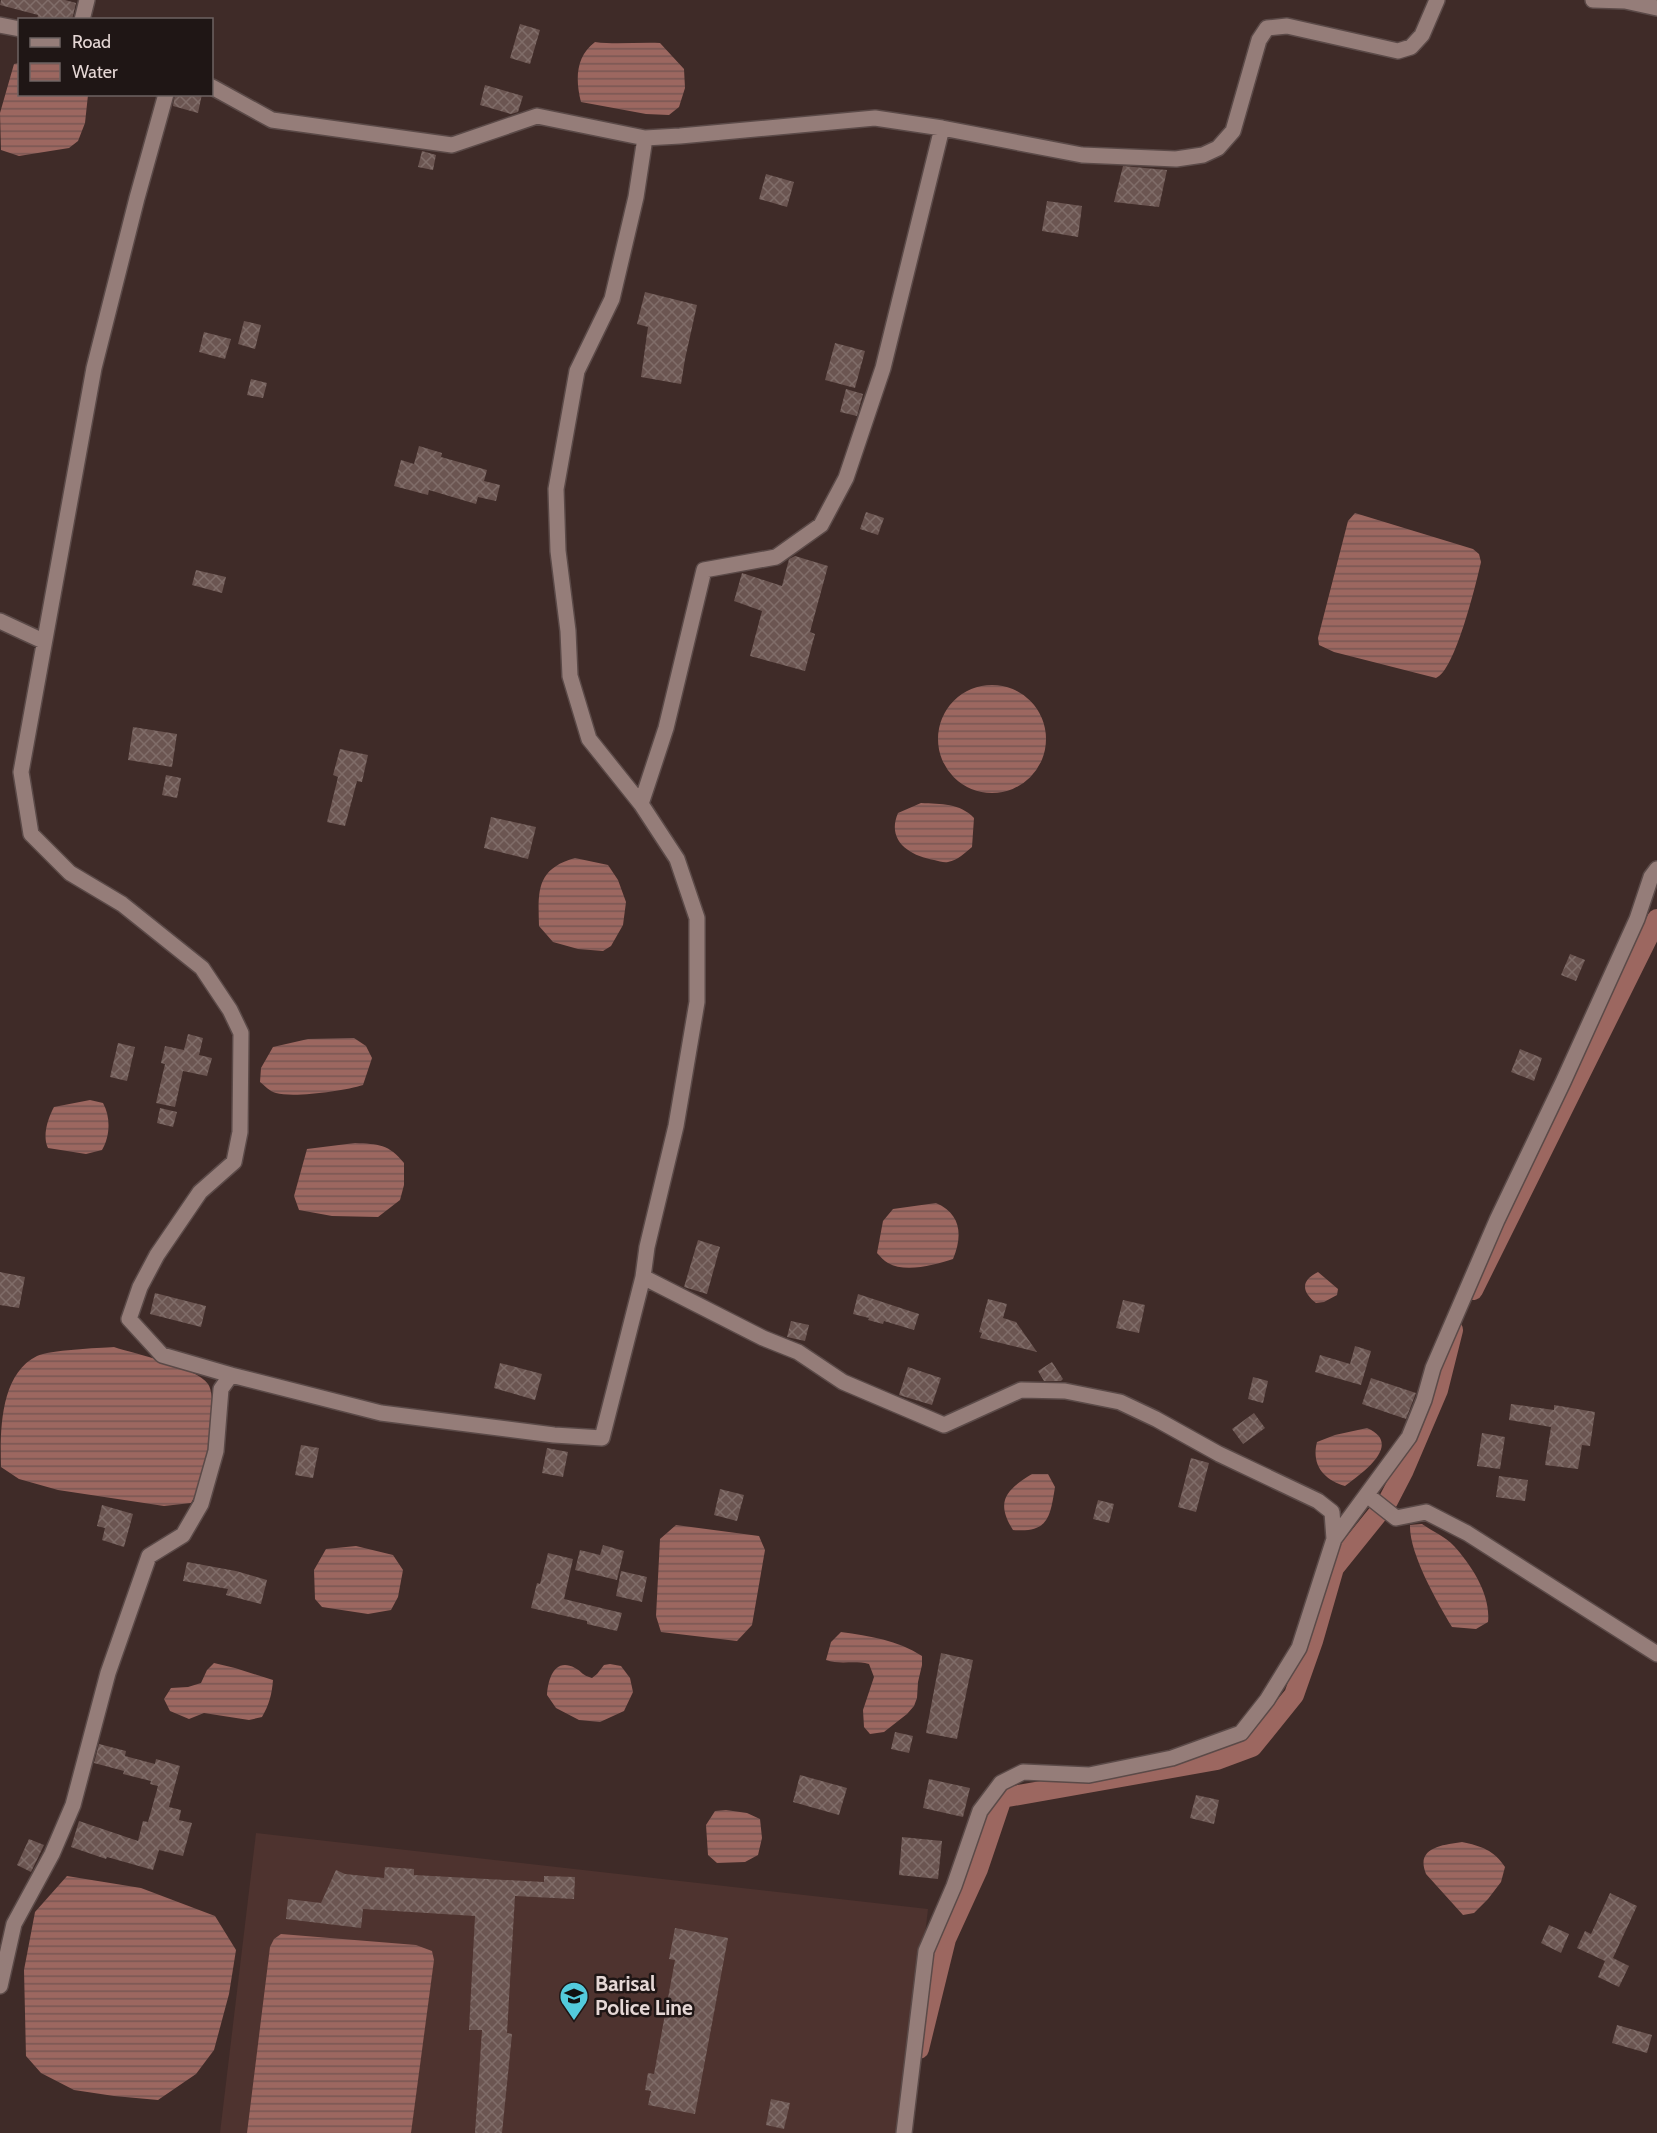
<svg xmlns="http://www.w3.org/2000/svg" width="1657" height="2133" font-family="Cabin,sans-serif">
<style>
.built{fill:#4e332f}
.water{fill:url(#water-rules)}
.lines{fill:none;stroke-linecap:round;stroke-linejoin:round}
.canal{stroke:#9c6760;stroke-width:20}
.building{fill:url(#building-cross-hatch)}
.street-casing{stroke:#5b4a48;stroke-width:18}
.street{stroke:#957d79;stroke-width:15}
.labels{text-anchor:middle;stroke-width:5;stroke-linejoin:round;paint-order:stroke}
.poi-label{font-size:21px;font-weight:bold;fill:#e5d7d5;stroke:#1f1615;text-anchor:start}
</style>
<defs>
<pattern id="water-rules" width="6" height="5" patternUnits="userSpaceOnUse" patternTransform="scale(1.5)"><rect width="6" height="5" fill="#9c6760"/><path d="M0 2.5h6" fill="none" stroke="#795753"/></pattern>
<pattern id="building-cross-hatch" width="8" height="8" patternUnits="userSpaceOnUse" patternTransform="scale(1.5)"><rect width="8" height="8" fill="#6b5551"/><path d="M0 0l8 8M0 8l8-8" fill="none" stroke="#806d69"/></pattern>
</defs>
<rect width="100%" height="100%" fill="#3f2b28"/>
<path class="built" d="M256,1833L928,1909L902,2133H220Z"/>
<path class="water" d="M595,42C616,45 638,42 660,43L684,69L685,88L679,107L669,115L646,114L581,102C575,79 576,56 595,42Z
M19,63L20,94L88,95L85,123L78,141L69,148L19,156L1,150L0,113L14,64Z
M1355,513L1473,549L1479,554L1481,562C1476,584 1455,671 1436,678L1334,652L1319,645L1318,638L1348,521Z
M938 739a54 54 0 1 1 108 0a54 54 0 1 1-108 0Z
M921,803C941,804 960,803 974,818L972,847C965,853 958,860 948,862C944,863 939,861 934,860C910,856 886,841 898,813Z
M575,858L608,865L618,880L626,902L623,925L611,946L603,951L578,949L553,942L539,926C538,891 536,869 575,858Z
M354,1038L366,1046L372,1058L363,1085C345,1091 293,1098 276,1093C270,1092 264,1085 260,1082L261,1068L273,1047L308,1039Z
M90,1100L103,1103C111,1117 110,1137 102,1150L86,1154L48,1148C42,1136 48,1118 54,1107Z
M355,1143C378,1144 389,1144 404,1163V1185L400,1200L378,1217L332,1216L299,1210L294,1196L307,1149Z
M936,1203C961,1214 963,1235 953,1259C935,1265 905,1273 888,1263C884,1261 880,1256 877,1253L883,1221L893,1209Z
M1318,1272L1338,1289L1337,1295L1324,1302L1316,1303C1302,1292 1300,1281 1318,1272Z
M114,1347C135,1354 196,1367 208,1384C216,1395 213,1448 209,1461C205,1476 199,1490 191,1503L164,1506L58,1490L19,1479L1,1467C0,1431 0,1374 37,1356C49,1350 98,1348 114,1347Z
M1367,1428C1404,1444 1362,1473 1345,1486C1324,1480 1311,1465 1317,1442L1335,1435Z
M1032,1474H1048L1055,1487C1050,1517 1049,1533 1013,1530C995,1501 1006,1490 1032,1474Z
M1422,1524C1432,1531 1446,1537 1454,1546C1472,1566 1491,1595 1488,1622L1476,1629L1452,1627C1437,1602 1409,1553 1410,1525Z
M676,1525L759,1536L765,1550L752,1625L737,1641L661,1632L656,1616L660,1539Z
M356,1546L393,1555L403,1570L398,1597L391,1610L368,1614L322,1607L315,1599L314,1570L326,1549Z
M841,1632C870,1636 897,1640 922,1656V1665L918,1682L917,1698L914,1706L907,1714L884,1732L870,1734L864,1727L863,1710L874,1677L869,1664C854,1660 840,1665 826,1660L831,1642Z
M214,1663L235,1668L273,1680C272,1694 269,1705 262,1717L249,1720L204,1713L189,1719L170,1711L164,1699L171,1688L188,1687L201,1683L207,1670Z
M610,1664L621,1666L630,1678L633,1692L624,1711L600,1722L579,1720L556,1708L547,1695C548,1680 554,1657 575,1668C583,1672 581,1675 592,1678L597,1674L604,1665Z
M726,1810L747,1813L760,1819L762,1838L758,1855L745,1862L717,1863L708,1855L706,1825L715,1811Z
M1462,1842C1481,1846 1494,1850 1505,1867L1501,1882L1488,1899L1474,1913L1463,1915L1426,1874C1415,1847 1443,1845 1462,1842Z
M67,1876L141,1888L215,1916L236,1950L229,1994L214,2050L196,2074L158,2100L114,2096L74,2090L41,2073L26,2056L24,1970L35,1912Z
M281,1934L416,1945L432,1951L434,1960L411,2133H247L270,1947L274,1939Z"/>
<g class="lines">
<path class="canal" d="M1473,1290L1657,919
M919,2049L946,1939L978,1869L1002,1798L1217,1760L1252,1747L1294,1695L1313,1641L1334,1568L1388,1501L1403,1472L1438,1390L1453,1330"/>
</g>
<path class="building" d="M1,0H65L76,3L72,20H37L38,15L0,5Z
M520,24L540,30L530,64L510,58Z
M485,85L523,96L518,112L511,114L480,105Z
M175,94H202L198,113L173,106Z
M422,151L436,155L433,170L418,167Z
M1123,166L1167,170L1159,207L1114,202Z
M766,174L794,182L787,207L759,199Z
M1047,201L1082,206L1078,237L1042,231Z
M645,292L697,305L685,359L681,384L641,377L648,327L637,324Z
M244,321L261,325L255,349L238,344Z
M204,332L231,339L225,359L199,352Z
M835,343L865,351L855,388L825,380Z
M251,379L267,383L263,398L247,395Z
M846,389L863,394L857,416L840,412Z
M419,446L442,453L441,457L487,470L484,481L500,485L496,501L478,497L476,504L429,490L428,495L394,486L401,460L414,464Z
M866,512L884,518L878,535L860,529Z
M795,556L828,566L810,632L815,634L805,671L750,656L762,611L734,601L742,573L782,586L789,559Z
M196,570L226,577L222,593L192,585Z
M133,727L177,734L172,767L128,760Z
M340,749L368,755L362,782L357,781L345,826L327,822L338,777L333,775Z
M166,775L181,778L177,798L162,795Z
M491,817L536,827L528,859L484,848Z
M1570,954L1585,960L1576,981L1561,975Z
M188,1034L203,1038L199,1055L212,1058L207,1076L183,1071L175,1107L156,1103L165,1064L161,1063L165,1046L184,1050Z
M118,1043L135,1047L127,1081L110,1077Z
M1520,1049L1542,1058L1534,1081L1511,1072Z
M160,1108L177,1112L173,1127L157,1123Z
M698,1240L720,1247L707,1294L684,1287Z
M0,1272L25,1277L19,1308L0,1305Z
M155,1293L206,1306L201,1327L150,1314Z
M858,1294L919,1314L914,1330L884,1321L883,1324L868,1320L869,1318L853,1314Z
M988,1299L1007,1304L1003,1318L1016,1322L1037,1352L980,1338L982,1333L979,1332Z
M1123,1300L1145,1305L1139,1333L1116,1328Z
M791,1321L809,1325L805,1341L787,1337Z
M1355,1346L1371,1351L1361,1385L1315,1372L1320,1355L1350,1364Z
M1052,1362L1063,1379L1061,1381H1044L1038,1371Z
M500,1363L542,1374L535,1400L494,1388Z
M908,1367L941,1378L932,1405L899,1395Z
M1253,1377L1268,1381L1263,1403L1248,1399Z
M1371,1378L1416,1393L1406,1419L1362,1404Z
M1511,1404L1554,1410V1405L1595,1412L1590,1446L1582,1445L1578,1469L1545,1465L1551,1427L1509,1420Z
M1254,1413L1265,1428L1243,1444L1232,1429Z
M1482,1433L1505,1437L1500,1469L1477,1466Z
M301,1445L319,1448L313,1478L295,1475Z
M547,1448L568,1452L563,1477L542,1473Z
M1191,1458L1209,1463L1196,1512L1178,1507Z
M1499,1476L1528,1480L1525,1501L1496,1497Z
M720,1489L744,1495L737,1521L714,1515Z
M1098,1500L1114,1504L1109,1523L1093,1519Z
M102,1505L133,1514L124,1547L102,1540L105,1528L97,1526Z
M603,1545L624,1551L617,1580L575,1570L580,1550L600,1555Z
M548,1553L573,1559L564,1599L622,1613L617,1631L587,1624V1621L531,1608L537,1583L540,1584Z
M187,1562L236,1571L267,1580L261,1604L226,1595L228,1589L183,1581Z
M621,1571L647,1577L642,1602L616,1596Z
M941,1653L973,1660L957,1739L926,1733Z
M895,1732L913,1736L909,1753L891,1749Z
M99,1744L126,1751L125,1756L155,1764L156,1759L180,1766L169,1807L181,1810L179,1820L192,1823L183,1856L159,1850L153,1870L107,1857L106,1859L71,1847L79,1821L138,1841L143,1821L148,1822L158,1786L150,1784L151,1781L123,1774L124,1771L94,1763Z
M800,1775L847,1788L839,1815L793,1802Z
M929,1779L970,1788L963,1817L923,1808Z
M1196,1795L1219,1800L1214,1824L1190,1818Z
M902,1837L942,1841L938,1879L899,1875Z
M29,1839L44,1845L31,1872L17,1865Z
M385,1867L414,1869V1875L544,1882V1876L575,1877L574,1899L515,1896L507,2033L512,2034L502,2133H475L482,2030H469L475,1916L363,1909L361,1928L286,1919L288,1899L321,1903L336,1870L345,1874L384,1878Z
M1610,1893L1637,1906L1613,1958L1629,1966L1619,1987L1598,1977L1605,1961L1577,1948L1585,1931L1591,1934Z
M1549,1925L1569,1934L1561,1953L1541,1943Z
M675,1928L728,1938L695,2114L648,2105L651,2091L645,2090L648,2073L654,2074L675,1960L669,1959Z
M1617,2025L1652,2035L1647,2053L1612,2043Z
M771,2099L790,2103L784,2129L766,2125Z"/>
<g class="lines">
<g class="street-casing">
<path id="street" d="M1593,0L1625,1L1657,8
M82,20L87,0
M0,25L20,29
M212,87L272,120L452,145L537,116L645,138L680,136L875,118L942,128L1082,155L1176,159L1203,155L1218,148L1233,131L1259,40L1267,28L1287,26L1398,51L1411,47L1422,35L1437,0
M166,94L137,198L94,368L21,772L31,834L70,873L122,904L202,968L230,1010L241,1033L240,1132L234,1162L200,1192L157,1255L140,1287L129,1319L162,1355L231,1375
M645,138L636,197L612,299L577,371L556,489L558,551L568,631L570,676L589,739L641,804L677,859L697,918V1002L676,1126L647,1247L643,1277L763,1338L798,1352L843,1382L944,1425L1021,1390L1065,1391L1120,1402L1156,1419L1219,1454L1318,1501L1332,1512L1334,1539
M0,621L43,641
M641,804L666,728L704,570L776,557L821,525L846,478L883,368L942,128
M1367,1495L1396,1518L1426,1512L1467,1533L1657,1654
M0,1986L14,1924L52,1854L73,1805L108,1673L149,1556L183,1535L201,1504L216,1451L221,1389L231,1375L381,1413L554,1435L602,1438L643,1277
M904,2133L926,1951L954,1886L980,1811L1001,1783L1023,1772L1089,1775L1172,1758L1241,1733L1267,1700L1299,1648L1334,1539L1409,1437L1424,1400L1433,1368L1497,1220L1563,1082L1637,919L1651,877L1657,869"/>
</g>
<use href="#street" class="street"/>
</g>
<defs>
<g id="school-pin" transform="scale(1.5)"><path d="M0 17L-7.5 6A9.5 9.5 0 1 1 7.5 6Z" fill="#53cadc" stroke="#1f1615"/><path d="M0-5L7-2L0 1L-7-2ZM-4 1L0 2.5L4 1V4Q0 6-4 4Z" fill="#111"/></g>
</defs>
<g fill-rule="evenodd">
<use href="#school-pin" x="574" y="1996"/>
</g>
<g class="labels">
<g class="poi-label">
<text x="595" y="1991">Barisal<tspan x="595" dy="24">Police Line</tspan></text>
</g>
</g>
<rect x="18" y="18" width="195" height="78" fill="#1f1615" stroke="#6e6362" stroke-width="1.5"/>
<rect x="30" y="38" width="30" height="9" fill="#957d79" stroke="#6e6362" stroke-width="1.5"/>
<text x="72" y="48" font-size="18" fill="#e5d7d5">Road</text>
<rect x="30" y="63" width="30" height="18" fill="url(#water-rules)" stroke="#6e6362" stroke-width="1.5"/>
<text x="72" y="78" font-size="18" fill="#e5d7d5">Water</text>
</svg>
